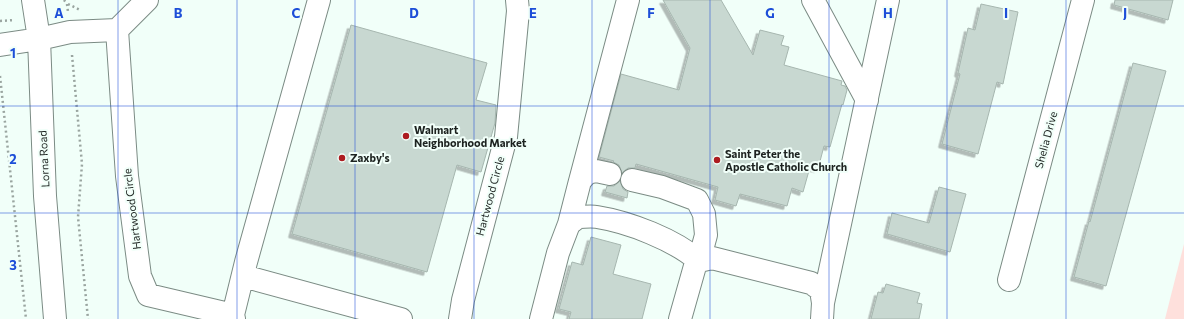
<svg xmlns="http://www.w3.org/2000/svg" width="1184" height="319" font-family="Commissioner,sans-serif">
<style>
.green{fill:#fee0dc}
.building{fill:#c8d8d1;stroke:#a6b6af;filter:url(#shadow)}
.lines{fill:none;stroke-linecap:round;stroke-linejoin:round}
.minor-casing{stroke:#7b8b84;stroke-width:24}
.path{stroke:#9aa5a0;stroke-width:2.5;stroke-dasharray:2 3;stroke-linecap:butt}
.minor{stroke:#fff;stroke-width:22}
.grid{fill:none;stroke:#1d4ed8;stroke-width:1;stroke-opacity:0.55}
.poi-dot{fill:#ad1b20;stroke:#f1fff9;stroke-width:1.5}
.labels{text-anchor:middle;stroke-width:4;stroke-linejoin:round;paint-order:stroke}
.poi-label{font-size:11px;font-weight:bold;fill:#1d2320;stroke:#f1fff9;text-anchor:start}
.street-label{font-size:11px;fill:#1d2320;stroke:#f1fff9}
.grid-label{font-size:13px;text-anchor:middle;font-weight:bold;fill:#1d4ed8;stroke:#f1fff9;stroke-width:4;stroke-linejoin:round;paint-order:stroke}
</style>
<defs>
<filter id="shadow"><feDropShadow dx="-3.5" dy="3.5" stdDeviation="0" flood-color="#0004"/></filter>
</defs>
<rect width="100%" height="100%" fill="#f1fff9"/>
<path class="green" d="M1184,244V319H1165Z"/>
<path class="building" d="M663,0H721L753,55L760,30L784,36L781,45L789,47L784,65L842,81L841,85L845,86L847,90L843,105L842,104L830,147L824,146L818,169L810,167L803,192L792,188L787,206L740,194L736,206L715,200L718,187L636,164L635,168H628L622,173L619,165L613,162L614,161L599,157L621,74L679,90L690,48Z
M1115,0H1173L1168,20L1114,5Z
M981,4L1018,12L1003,84L997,82L978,154L942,144L960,74L958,73L968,28L975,30Z
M351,25L487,63L476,100L496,105L495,123L481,172L457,165L427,272L292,234Z
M1133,63L1166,71L1106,286L1074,277L1089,221L1090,222Z
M620,181L623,189L628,192L627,198L605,192L607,186H614Z
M939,187L966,194L950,252L887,234L892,213L929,223Z
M591,237L621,245L613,274L651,284L642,319H569L571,312L559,309L572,262L583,265Z
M886,284L920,293L917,303L922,304L919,319H871L878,292L883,293Z"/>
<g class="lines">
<g class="minor-casing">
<path id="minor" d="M33,0L39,39L45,196L55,319
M813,0L867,100
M117,30L127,176L140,276L148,295L233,315L234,319
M0,45L39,39L70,32L117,30L147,0
M580,181L628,0
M569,224L578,217C584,217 591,216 597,217C629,222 675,240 699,261L706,235L704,214L697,200L662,187L632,180
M243,276L401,319
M1009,280L1083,0
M823,303L888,0
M233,315L246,262L319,0
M460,319L463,300L506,137L518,11L517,0
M541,319L558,253L569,224L580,181L587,173L596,171L610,174
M680,319L695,266L699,261L712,258L811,283L821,290L823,303L822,319"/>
</g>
<path class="path" d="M64,0L67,4L68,12
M68,4L80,10
M0,21L14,20
M72,55L82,164L78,217L88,319
M0,76L26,319"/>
<use href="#minor" class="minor"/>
</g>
<path class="grid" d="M118,0V319M237,0V319M355,0V319M474,0V319M592,0V319M710,0V319M829,0V319M947,0V319M1066,0V319M0,106H1184M0,213H1184"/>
<g class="poi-dot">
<circle cx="406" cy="136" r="4"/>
<circle cx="342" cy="158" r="4"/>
<circle cx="717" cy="160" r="4"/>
</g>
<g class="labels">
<g class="poi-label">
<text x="414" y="134">Walmart<tspan x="414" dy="13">Neighborhood Market</tspan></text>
<text x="725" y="158">Saint Peter the<tspan x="725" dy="13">Apostle Catholic Church</tspan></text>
<text x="350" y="162">Zaxby's</text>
</g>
<g class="street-label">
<text transform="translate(1046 140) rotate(-75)" y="4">Shelia Drive</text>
<text transform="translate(44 159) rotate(-93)" y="4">Lorna Road</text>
<text transform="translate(490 196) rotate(-75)" y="4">Hartwood Circle</text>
<text transform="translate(132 209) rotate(-97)" y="4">Hartwood Circle</text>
</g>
</g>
<g class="grid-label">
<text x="59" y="18">A</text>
<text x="178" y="18">B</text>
<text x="296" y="18">C</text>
<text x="414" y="18">D</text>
<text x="533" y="18">E</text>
<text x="651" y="18">F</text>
<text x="770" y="18">G</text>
<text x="888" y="18">H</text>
<text x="1006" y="18">I</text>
<text x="1125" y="18">J</text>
<text x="13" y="58">1</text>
<text x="13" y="164">2</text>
<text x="13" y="270">3</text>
</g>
</svg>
